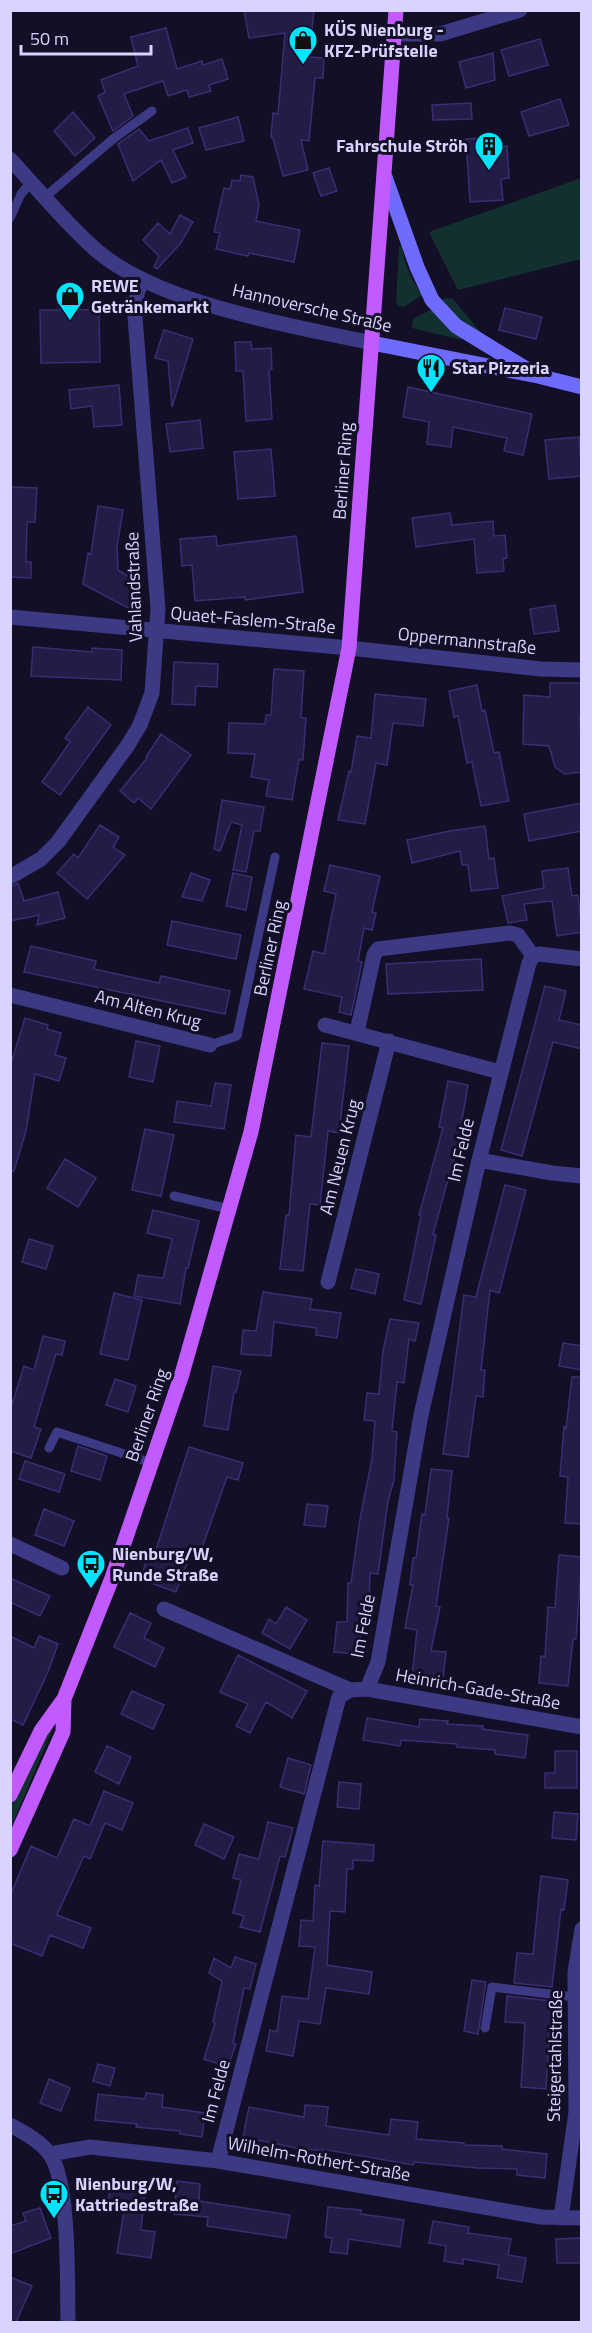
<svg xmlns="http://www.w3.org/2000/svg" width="592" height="2333" font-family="'Titillium Web',sans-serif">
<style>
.green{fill:#12302f}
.building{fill:#241b47;stroke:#3b2d73;stroke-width:1.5}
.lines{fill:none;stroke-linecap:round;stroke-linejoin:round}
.lane{stroke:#3d3a85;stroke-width:9}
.street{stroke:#3d3a85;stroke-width:15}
.secondary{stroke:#6f6bff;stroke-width:15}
.primary{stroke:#c25bff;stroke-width:15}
.labels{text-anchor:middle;stroke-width:6;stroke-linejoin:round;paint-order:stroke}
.poi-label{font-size:18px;font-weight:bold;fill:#d9d4ff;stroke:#130f26;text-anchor:start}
.street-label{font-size:18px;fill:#d9d4ff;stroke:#130f26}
</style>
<rect width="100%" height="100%" fill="#130f26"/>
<path class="green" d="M581,178V259L458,290L429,232Z
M402,246C404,265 412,280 422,295L404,307L398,306L396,302L399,247Z
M446,298L453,299L483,335L458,318L442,300Z
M432,309L461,337L462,340L412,328L413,319Z
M53,1721H56L11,1828V1807Z"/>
<path class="building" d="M244,10H314L309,57L324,58L323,78H315L309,141L301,140L308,170L283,176L273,138L271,137L273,113L278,114L285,33L249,38Z
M166,28L177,69L202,61L203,65L222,59L228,79L209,85L211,91L189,97L187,90L168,96L163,81L124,94L133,116L113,131L98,96L105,92L101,80L138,66L131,37Z
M540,39L548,65L509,76L501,50Z
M493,53L495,80L466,88L459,62Z
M560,99L569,125L529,136L521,112Z
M471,103L472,119L433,120L432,105Z
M73,112L95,138L75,156L54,131Z
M238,117L244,141L206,150L199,128Z
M188,128L193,143L173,150L186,177L172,183L161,160L133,181L118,144L139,129L149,141Z
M499,137V147L507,146L509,178L501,179L503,200L470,202L466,139Z
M329,168L337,191L321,196L313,173Z
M241,175L253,177L259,205L256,221L300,230L294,262L249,253L248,256L216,249L220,233L214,232L224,188L230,189L232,180L240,181Z
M180,215L193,222L180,244L157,269L154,267L159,256L143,240L158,223L170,234Z
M69,302L79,310L99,309L100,362L41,363L40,310H59Z
M505,308L542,317L536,339L499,330Z
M164,330L193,339L172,407L168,361L155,358Z
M235,342H251L252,349L271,348L272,369L269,370L272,419L246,421L243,371H236Z
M119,385L122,425L94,427L92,406L71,409L69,390Z
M408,387L532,414L523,455L504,451L507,438L453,427L451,447L427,444L429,422L403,417Z
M200,420L203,448L170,452L166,424Z
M579,437L582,476L549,479L545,440Z
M271,449L275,496L238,499L234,452Z
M10,487L37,488L35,522H27L26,562H31V578L10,577Z
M98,506L123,510L117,546L118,570L142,584L128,608L83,584L88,553L91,554Z
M450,513L452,525L493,521L494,536L505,535L507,558L503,559L504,571L477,573L474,539L416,547L412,518Z
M216,536L217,546L296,536L303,592L245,600V597L195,601L192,565L182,566L180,539Z
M555,605L559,631L534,634L530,609Z
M33,647L92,652V648L122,650L121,680L31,676Z
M174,662L218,664L217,687L196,686L195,705L172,704Z
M274,669L304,671L301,718H306L303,760H299L292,800L266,796L269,780L251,777L255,754L228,753L229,723L265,724L266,715H271Z
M550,683H582V717H580L582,772L565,774L555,767L549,746L523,744L524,695L550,697Z
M477,685L482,711L485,710L494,753L499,752L509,801L481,806L472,762L467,763L458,716L454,717L449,691Z
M375,694L426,699L423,726L393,723L387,765L376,763L365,824L338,820L349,771L351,772L357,736L371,738Z
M88,707L111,725L60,795L42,782L70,742L65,738Z
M161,734L191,755L151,809L138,798L134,803L120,791L147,758L146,757Z
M222,800L264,807L260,831H254L246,872L233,870L242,825L231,822L220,851L214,849Z
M582,803V831L529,841L524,814Z
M100,825L119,837L113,847L125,855L87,899L57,873L74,854L78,858Z
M485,826L489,859L494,858L498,888L471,891L468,865H462L460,851L412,863L407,840L450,831Z
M330,865L380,876L372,912L376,913L372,930L364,928L358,961L362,962L351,1015L339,1012L342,997L304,989L313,951L324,954L336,894L324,891Z
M568,868L572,896L578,895L582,932L557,936L552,901L524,904L527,920L508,923L502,896L544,888L542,871Z
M191,873L210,880L202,901L182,897Z
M233,873L252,877L246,910L226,906Z
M18,883L24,901L58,892L65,918L37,925L39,915L10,921V887Z
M172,921L241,935L236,959L167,945Z
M31,946L96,961L94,969L159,983L161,976L230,991L225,1014L24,972Z
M481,959L483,990L388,994L386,964Z
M545,986L566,991L559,1020L582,1025V1049L553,1042L522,1156L501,1150Z
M25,1018L48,1025L47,1029L61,1033L55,1055L66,1058L59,1081L35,1074L26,1131L14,1171H10V1067Z
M136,1041L160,1046L153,1082L129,1077Z
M322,1043L349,1046L339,1133L328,1131L320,1205L310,1204L303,1271L280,1269L286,1215H289L296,1135L311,1137Z
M448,1081L468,1085L458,1143L433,1234L436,1235L421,1304L404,1300L421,1216L419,1215L443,1128L439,1127Z
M215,1083L231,1085L224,1129L174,1122L177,1101L211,1106Z
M145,1129L174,1135L161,1196L132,1190Z
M65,1159L96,1178L78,1207L47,1188Z
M505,1185L526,1190L499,1293L490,1290L481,1370H485L483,1397L476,1396L468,1457L443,1454L464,1295L476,1297Z
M153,1210L199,1221L188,1268H186L180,1304L134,1296L138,1275L163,1278L172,1239L147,1233Z
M29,1239L53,1246L46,1269L22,1262Z
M356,1269L379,1274L375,1294L351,1288Z
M263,1292L312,1299L310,1309L341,1313L337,1338L316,1335V1328L274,1322L271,1356L241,1354L243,1330L256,1331Z
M114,1293L142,1300L128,1360L100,1354Z
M390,1319L419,1323L415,1341L409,1339L404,1383L397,1382L392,1431L397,1432L394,1480L388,1501L378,1574L370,1573L369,1607H363L359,1654L334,1652L337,1622H347L348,1583H351L360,1519L372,1459L375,1421L364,1420L367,1393L379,1394L383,1350Z
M43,1336L65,1341L62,1355L56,1354L34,1427L41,1429L31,1458L10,1451V1411L24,1366L34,1370Z
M563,1343L582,1346V1370L559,1366Z
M213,1366L241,1371L236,1392H234L228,1430L204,1426Z
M572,1377H582V1524L565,1523L568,1477L560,1476L564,1427L566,1428Z
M115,1379L136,1386L128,1412L106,1405Z
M78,1446L107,1456L100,1480L71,1471Z
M189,1447L243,1463L238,1480L227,1477L198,1559L190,1556L176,1592L140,1579L148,1557L153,1559Z
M25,1461L65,1474L59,1492L19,1479Z
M431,1469L452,1471L447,1518H449L436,1606L440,1607L431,1651L446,1652L443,1679L412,1676L417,1630L405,1628L413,1585H410L413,1558H416L422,1514L425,1515Z
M307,1504L328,1506L325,1527L304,1525Z
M44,1509L74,1521L64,1546L35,1535Z
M559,1555L582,1557L576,1639H573L568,1686L539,1683L541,1656L545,1657L548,1607L555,1608Z
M10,1578L50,1596L40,1616L10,1602Z
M286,1607L307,1620L290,1649L262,1633L269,1619L276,1624Z
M130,1613L151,1623L144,1638L164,1648L155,1667L114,1647Z
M10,1636L34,1648L39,1636L58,1644L48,1672L23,1725L10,1719Z
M238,1655L307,1691L292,1718L266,1702L250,1733L236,1726L248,1704L220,1692Z
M132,1691L164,1705L153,1729L121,1714Z
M367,1718L419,1727L420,1719L448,1721L447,1724L483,1726L482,1729L528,1735L525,1758L495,1754V1750L457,1747V1744L401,1740L400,1746L363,1740Z
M107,1746L131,1757L119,1784L95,1772Z
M555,1751H577V1788H545V1773H555Z
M288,1758L311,1765L304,1794L280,1787Z
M339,1782L361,1784L359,1809L337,1807Z
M104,1791L133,1803L122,1830L105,1823L90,1859L84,1856L57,1915L91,1928L83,1948L50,1935L42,1956L10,1943V1896L31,1846L57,1858L74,1819L90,1826Z
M554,1812L578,1814L576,1840L552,1838Z
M268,1822L293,1828L285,1857L280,1856L260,1932L240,1927L244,1916L233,1913L241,1880L233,1878L239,1854L259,1859Z
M204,1824L234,1837L224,1859L195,1845Z
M323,1841L374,1845L373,1861L353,1860V1869H347L345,1912L330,1911L327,1965L372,1972L369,1994L326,1988L320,2024L299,2021L293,2056L266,2051L270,2030L277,2032L282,1996L308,1999L315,1947L299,1946L301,1920L313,1921L315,1885L319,1886Z
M541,1876L568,1880L564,1910L561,1909L552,1987L514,1983L517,1953L533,1954Z
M235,1957L256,1964L250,1989L244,1988L233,2043L236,2044L228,2067L204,2059L215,2023L213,2022L222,1981L209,1973L214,1958L231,1968Z
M472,1980L486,1982L478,2034L464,2031Z
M507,1996L551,2001L546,2089L521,2087L525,2023L505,2022Z
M98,2064L115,2068L110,2086L93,2081Z
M49,2079L70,2088L61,2111L40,2103Z
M146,2093L163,2095L162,2107L205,2113L202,2137L180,2134V2131L136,2127L137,2124L95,2120L98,2094L145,2099Z
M305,2105L328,2107L326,2126L389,2135L391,2119L418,2122L416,2139L464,2143V2145L502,2146V2149L547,2154L545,2178L517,2175V2169L477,2168L414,2162L413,2165L333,2151L301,2149L243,2137L249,2107L304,2117Z
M111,2179L146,2182L141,2230L155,2232L151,2258L117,2253L125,2206L108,2205Z
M177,2181L200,2184L199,2201L290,2215L286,2238L207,2226L208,2217L174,2214Z
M328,2207L361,2210V2214L404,2220L400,2247L349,2239L347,2254L330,2252L332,2238L325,2237Z
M40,2208L51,2238L10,2254V2226L26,2221L23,2213Z
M433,2221L469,2227L468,2233L511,2239L508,2255L526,2258L522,2282L497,2278L499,2265L463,2259V2264L444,2261L446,2246L429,2243Z
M582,2238V2263H557L556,2239Z
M10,2277L32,2286L16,2322H10Z"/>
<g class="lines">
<path class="lane" d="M45,197L113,139L152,111
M10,218L21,194L31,182
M210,1045L237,1036L275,857
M174,1196L229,1209
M49,1448L57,1432L152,1463
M485,2028L492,1987L575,1997"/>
<path class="street" d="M395,34H440L520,10
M10,159C38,189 65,223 96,250C160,305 290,325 372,343
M10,617L349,648L541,669L582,670
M10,877L41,859L58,842L128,745L140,725L152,693L158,609L135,317L137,294L142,280
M533,956L539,954L582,959
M10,995L210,1045
M325,1025L500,1072
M357,1032L374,955L378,949L510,933L518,935L533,956
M479,1160L552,1173L582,1176
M328,1282L389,1041
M10,1544L62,1568
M164,1609L350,1690
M367,1689L582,1727
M10,2125C25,2133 42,2142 51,2156C70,2186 67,2284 68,2322
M50,2154L90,2147L218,2161L541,2217L582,2218
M218,2161L339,1697L350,1690L367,1689L378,1662L421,1415L479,1160L529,963L533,956
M561,2218L576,2112L575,1972L582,1929"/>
<path class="secondary" d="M385,177L417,267L432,300L456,326L538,376
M372,343L538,376L582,387"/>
<path class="primary" d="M10,1795L41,1731L64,1699L112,1578L182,1374L251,1132L349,648L396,10
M10,1850L63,1732L64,1700"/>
</g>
<defs>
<g id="shop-pin" transform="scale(1.5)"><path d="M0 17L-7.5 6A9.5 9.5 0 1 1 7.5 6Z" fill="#00e5ff" stroke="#130f26"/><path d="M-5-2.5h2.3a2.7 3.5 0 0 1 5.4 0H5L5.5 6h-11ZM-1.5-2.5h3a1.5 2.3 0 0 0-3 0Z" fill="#111"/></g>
<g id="building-pin" transform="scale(1.5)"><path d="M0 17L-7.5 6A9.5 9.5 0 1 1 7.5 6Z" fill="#00e5ff" stroke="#130f26"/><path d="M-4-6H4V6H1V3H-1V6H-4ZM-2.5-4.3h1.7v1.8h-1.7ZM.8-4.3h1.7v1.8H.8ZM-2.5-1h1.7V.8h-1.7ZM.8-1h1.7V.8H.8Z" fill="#111"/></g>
<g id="restaurant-pin" transform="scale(1.5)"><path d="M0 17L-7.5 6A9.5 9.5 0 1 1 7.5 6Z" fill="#00e5ff" stroke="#130f26"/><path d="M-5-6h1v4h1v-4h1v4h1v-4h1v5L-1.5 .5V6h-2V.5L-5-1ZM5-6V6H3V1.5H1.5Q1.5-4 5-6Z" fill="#111"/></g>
<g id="bus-pin" transform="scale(1.5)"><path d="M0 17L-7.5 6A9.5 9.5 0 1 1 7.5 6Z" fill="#00e5ff" stroke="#130f26"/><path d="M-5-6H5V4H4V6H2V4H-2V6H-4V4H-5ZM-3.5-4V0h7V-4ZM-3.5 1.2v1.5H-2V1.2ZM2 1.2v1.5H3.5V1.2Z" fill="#111"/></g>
</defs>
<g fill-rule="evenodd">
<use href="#shop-pin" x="303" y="40"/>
<use href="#building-pin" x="489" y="146"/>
<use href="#shop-pin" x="70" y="296"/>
<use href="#restaurant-pin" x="431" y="368"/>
<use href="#bus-pin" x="91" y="1564"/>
<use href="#bus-pin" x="54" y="2194"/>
</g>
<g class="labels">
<g class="poi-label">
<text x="324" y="36">KÜS Nienburg -<tspan x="324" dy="21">KFZ-Prüfstelle</tspan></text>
<text x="468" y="152" text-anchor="end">Fahrschule Ströh</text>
<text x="91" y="292">REWE<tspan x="91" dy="21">Getränkemarkt</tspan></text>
<text x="452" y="374">Star Pizzeria</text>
<text x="112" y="1560">Nienburg/W,<tspan x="112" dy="21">Runde Straße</tspan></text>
<text x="75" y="2190">Nienburg/W,<tspan x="75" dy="21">Kattriedestraße</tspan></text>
</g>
<g class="street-label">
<text transform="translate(312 308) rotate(13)" y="6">Hannoversche Straße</text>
<text transform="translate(343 471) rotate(-86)" y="6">Berliner Ring</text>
<text transform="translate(134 587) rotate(-92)" y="6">Vahlandstraße</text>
<text transform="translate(253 620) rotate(5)" y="6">Quaet-Faslem-Straße</text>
<text transform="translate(467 641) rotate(6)" y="6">Oppermannstraße</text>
<text transform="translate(270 948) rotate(-78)" y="6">Berliner Ring</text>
<text transform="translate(148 1009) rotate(14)" y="6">Am Alten Krug</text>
<text transform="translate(461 1150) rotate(-77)" y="6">Im Felde</text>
<text transform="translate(340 1157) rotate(-76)" y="6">Am Neuen Krug</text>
<text transform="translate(147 1415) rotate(-71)" y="6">Berliner Ring</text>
<text transform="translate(363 1626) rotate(-79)" y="6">Im Felde</text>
<text transform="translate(478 1689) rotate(10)" y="6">Heinrich-Gade-Straße</text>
<text transform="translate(555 2056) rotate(-89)" y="6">Steigertahlstraße</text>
<text transform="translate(216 2091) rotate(-75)" y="6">Im Felde</text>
<text transform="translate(319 2159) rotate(10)" y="6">Wilhelm-Rothert-Straße</text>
</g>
</g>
<rect width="592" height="2333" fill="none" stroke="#d9d4ff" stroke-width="24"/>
<path d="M21 45v9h130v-9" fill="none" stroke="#d9d4ff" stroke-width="3"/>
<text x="30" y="45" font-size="18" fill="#d9d4ff" stroke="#130f26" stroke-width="4.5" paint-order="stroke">50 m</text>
</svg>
